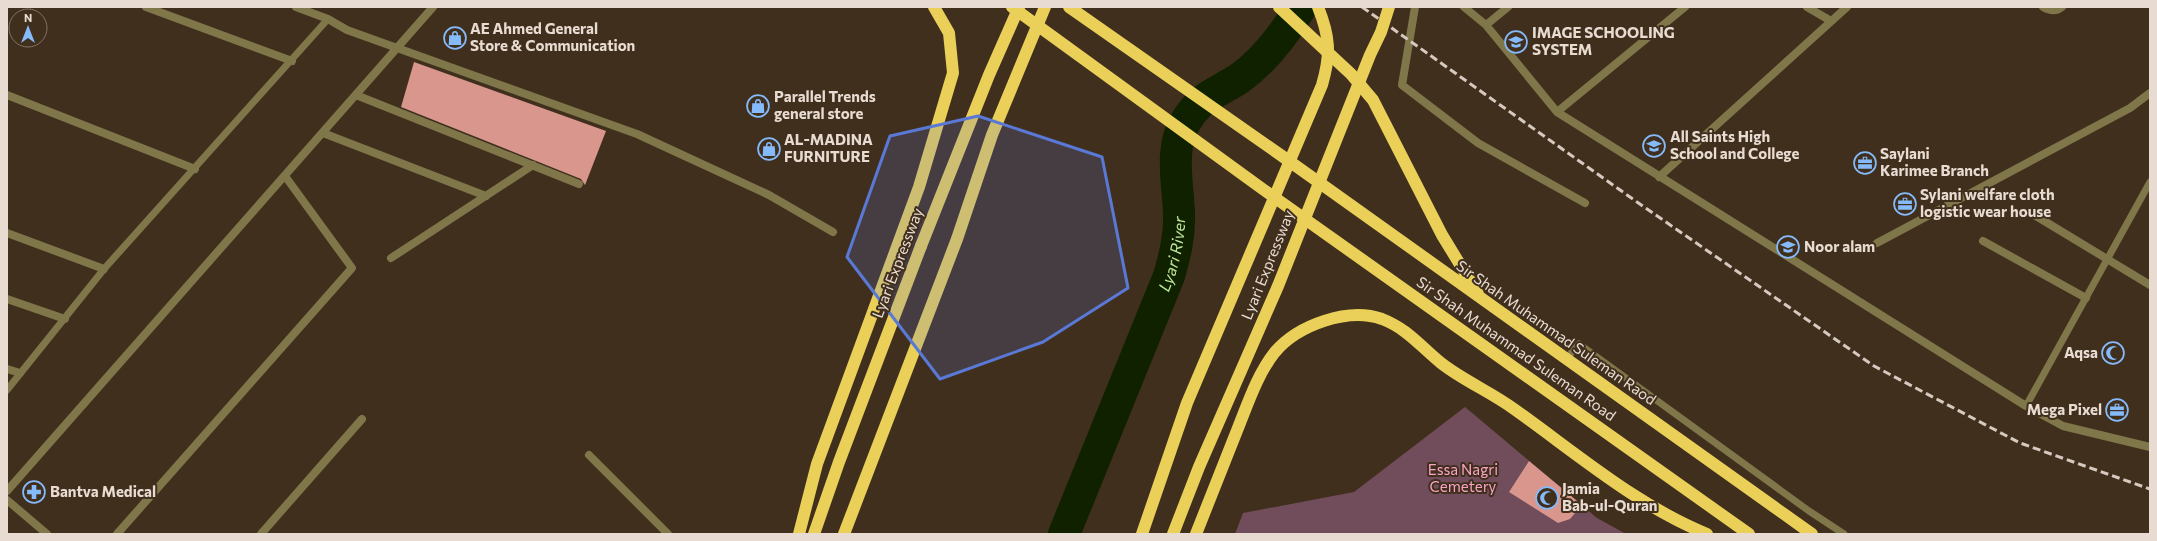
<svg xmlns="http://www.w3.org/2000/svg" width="2157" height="541" font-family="Commissioner,sans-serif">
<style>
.green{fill:#714d5b}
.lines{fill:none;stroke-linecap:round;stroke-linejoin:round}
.river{stroke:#102100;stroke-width:32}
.building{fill:#d8968c}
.lane{stroke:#7f7649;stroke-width:7}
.street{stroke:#7f7649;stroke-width:8}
.highway{stroke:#ead058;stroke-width:12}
.rail{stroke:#d6c9bf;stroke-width:3;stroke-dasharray:8 4;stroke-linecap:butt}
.highway-bridge{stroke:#ead058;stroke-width:12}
.marked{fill:#5a79d6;fill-opacity:0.2;stroke:#5a79d6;stroke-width:3;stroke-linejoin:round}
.labels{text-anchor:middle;stroke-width:4;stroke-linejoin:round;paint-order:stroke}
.poi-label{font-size:15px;font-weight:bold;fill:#e8dcd2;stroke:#412f1e;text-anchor:start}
.street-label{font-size:15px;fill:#e8dcd2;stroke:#412f1e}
.park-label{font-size:15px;fill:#faa3c5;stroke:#412f1e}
.water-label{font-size:16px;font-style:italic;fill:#bde799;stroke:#412f1e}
</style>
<rect width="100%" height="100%" fill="#412f1e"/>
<path class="green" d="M1465,407L1597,518L1626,534H1235L1243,513L1354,492Z"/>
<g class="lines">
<path class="river" id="s1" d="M1064,534L1169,276C1175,255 1180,235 1179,213C1178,184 1169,147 1186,121C1202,95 1217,93 1240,78C1265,60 1285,33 1301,7"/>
</g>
<path class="building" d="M414,62L606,131L585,185L581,179L401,107Z
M1529,461L1582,505L1570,519L1558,523L1509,492Z"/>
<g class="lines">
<path class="lane" d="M1566,359L1579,344L1809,511L1844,534
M7,390L104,269L328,19
M2026,406L2150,182"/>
<path class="street" d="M146,7L292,61
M296,7L328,19L347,30L637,134L769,195L833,232
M1415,7L1402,85L1478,143L1585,203
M1464,7L1486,25L1557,112L2026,406L2063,426L2150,447
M1807,7L1831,21
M2043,7C2050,11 2056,12 2062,7
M1486,25L1508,7
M7,95L195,169
M356,95L579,184
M1557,112L1685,7
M323,133L486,196
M1659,177L1847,7
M2036,216L2150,285
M7,233L104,269
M1983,241L2086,298
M1877,243L2130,108L2150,93
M391,258L533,165
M7,299L65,319
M7,369L20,373
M589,455L668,534
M7,491L433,7
M7,500L47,534
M117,534L352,268L285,176
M261,534L362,419"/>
<path class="highway" d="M1012,7L1264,190L1749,534
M1069,7L1282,156L1812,534
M1279,7L1351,74L1373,100L1442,235L1478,294
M799,534L817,464L919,187L953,73L949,33L934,7
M814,534L839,462L921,246
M1196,534C1210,499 1224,464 1238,428C1248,403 1258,373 1275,352C1298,325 1348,307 1382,319C1408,329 1421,347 1441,363C1464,381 1491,392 1514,409C1576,453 1636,505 1707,534"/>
<path class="rail" d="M1362,7L1637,202L1874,366L2020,443L2150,489"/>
<path class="highway-bridge" d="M921,246L989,75L1019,7
M844,534L957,239L992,135L1045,7
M1142,534L1187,403L1322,85C1331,54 1330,37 1318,7
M1173,534L1199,467L1278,286L1370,55L1381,32L1389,7"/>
</g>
<path class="marked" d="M978,116L1102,157L1128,288L1043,342L940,379L847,257L890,136Z"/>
<defs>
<g id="shop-ring" transform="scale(1.15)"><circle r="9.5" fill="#412f1e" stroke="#85bbfb" stroke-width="1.5"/><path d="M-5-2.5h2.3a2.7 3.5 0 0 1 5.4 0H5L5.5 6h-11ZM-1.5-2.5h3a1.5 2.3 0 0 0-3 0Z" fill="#85bbfb"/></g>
<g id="school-ring" transform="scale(1.15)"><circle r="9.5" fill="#412f1e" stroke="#85bbfb" stroke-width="1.5"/><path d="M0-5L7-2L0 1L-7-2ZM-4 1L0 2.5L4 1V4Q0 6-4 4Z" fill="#85bbfb"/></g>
<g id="office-ring" transform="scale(1.15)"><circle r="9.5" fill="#412f1e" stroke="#85bbfb" stroke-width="1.5"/><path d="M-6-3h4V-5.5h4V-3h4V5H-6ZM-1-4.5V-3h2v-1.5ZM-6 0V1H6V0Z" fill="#85bbfb"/></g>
<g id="mosque-ring" transform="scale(1.15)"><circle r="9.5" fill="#412f1e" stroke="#85bbfb" stroke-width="1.5"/><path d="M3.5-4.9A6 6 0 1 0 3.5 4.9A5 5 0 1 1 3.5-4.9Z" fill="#85bbfb"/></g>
<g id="pharmacy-ring" transform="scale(1.15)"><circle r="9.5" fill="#412f1e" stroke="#85bbfb" stroke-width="1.5"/><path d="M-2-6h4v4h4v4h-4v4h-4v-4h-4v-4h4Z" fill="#85bbfb"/></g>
</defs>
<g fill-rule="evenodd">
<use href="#shop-ring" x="455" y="38"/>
<use href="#school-ring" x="1516" y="42"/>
<use href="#shop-ring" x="758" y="106"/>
<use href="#school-ring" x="1654" y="146"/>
<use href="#shop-ring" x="769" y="149"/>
<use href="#office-ring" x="1865" y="163"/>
<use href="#office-ring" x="1905" y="204"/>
<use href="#school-ring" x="1788" y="247"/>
<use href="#mosque-ring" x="2113" y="353"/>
<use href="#office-ring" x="2117" y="410"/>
<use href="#pharmacy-ring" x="34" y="492"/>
<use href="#mosque-ring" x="1547" y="498"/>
</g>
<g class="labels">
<g class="poi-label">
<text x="470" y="34">AE Ahmed General<tspan x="470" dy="17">Store &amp; Communication</tspan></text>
<text x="1532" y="38">IMAGE SCHOOLING<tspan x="1532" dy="17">SYSTEM</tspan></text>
<text x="774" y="102">Parallel Trends<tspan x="774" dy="17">general store</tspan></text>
<text x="1670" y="142">All Saints High<tspan x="1670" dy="17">School and College</tspan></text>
<text x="784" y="145">AL-MADINA<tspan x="784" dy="17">FURNITURE</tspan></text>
<text x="1880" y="159">Saylani<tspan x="1880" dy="17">Karimee Branch</tspan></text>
<text x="1920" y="200">Sylani welfare cloth<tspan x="1920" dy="17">logistic wear house</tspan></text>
<text x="1804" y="252">Noor alam</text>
<text x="2098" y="358" text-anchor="end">Aqsa</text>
<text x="2102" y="415" text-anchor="end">Mega Pixel</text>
<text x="1562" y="494">Jamia<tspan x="1562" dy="17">Bab-ul-Quran</tspan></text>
<text x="50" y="497">Bantva Medical</text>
</g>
<g class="street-label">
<text transform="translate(898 263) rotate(-69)" y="5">Lyari Expressway</text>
<text transform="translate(1268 265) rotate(-68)" y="5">Lyari Expressway</text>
<text transform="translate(1556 333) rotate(35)" y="5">Sir Shah Muhammad Suleman Raod</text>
<text transform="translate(1516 349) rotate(35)" y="5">Sir Shah Muhammad Suleman Road</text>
</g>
<g class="park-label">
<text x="1463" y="475">Essa Nagri<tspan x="1463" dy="17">Cemetery</tspan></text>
</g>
<g class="water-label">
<text dy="6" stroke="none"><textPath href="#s1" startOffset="301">Lyari River</textPath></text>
</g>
</g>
<rect width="2157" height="541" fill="none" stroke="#e8dcd2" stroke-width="16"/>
<g transform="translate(28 28)"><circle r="19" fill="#412f1e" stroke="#847466"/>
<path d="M0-3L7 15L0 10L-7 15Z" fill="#85bbfb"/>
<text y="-6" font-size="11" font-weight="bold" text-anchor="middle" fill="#e8dcd2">N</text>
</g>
</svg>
